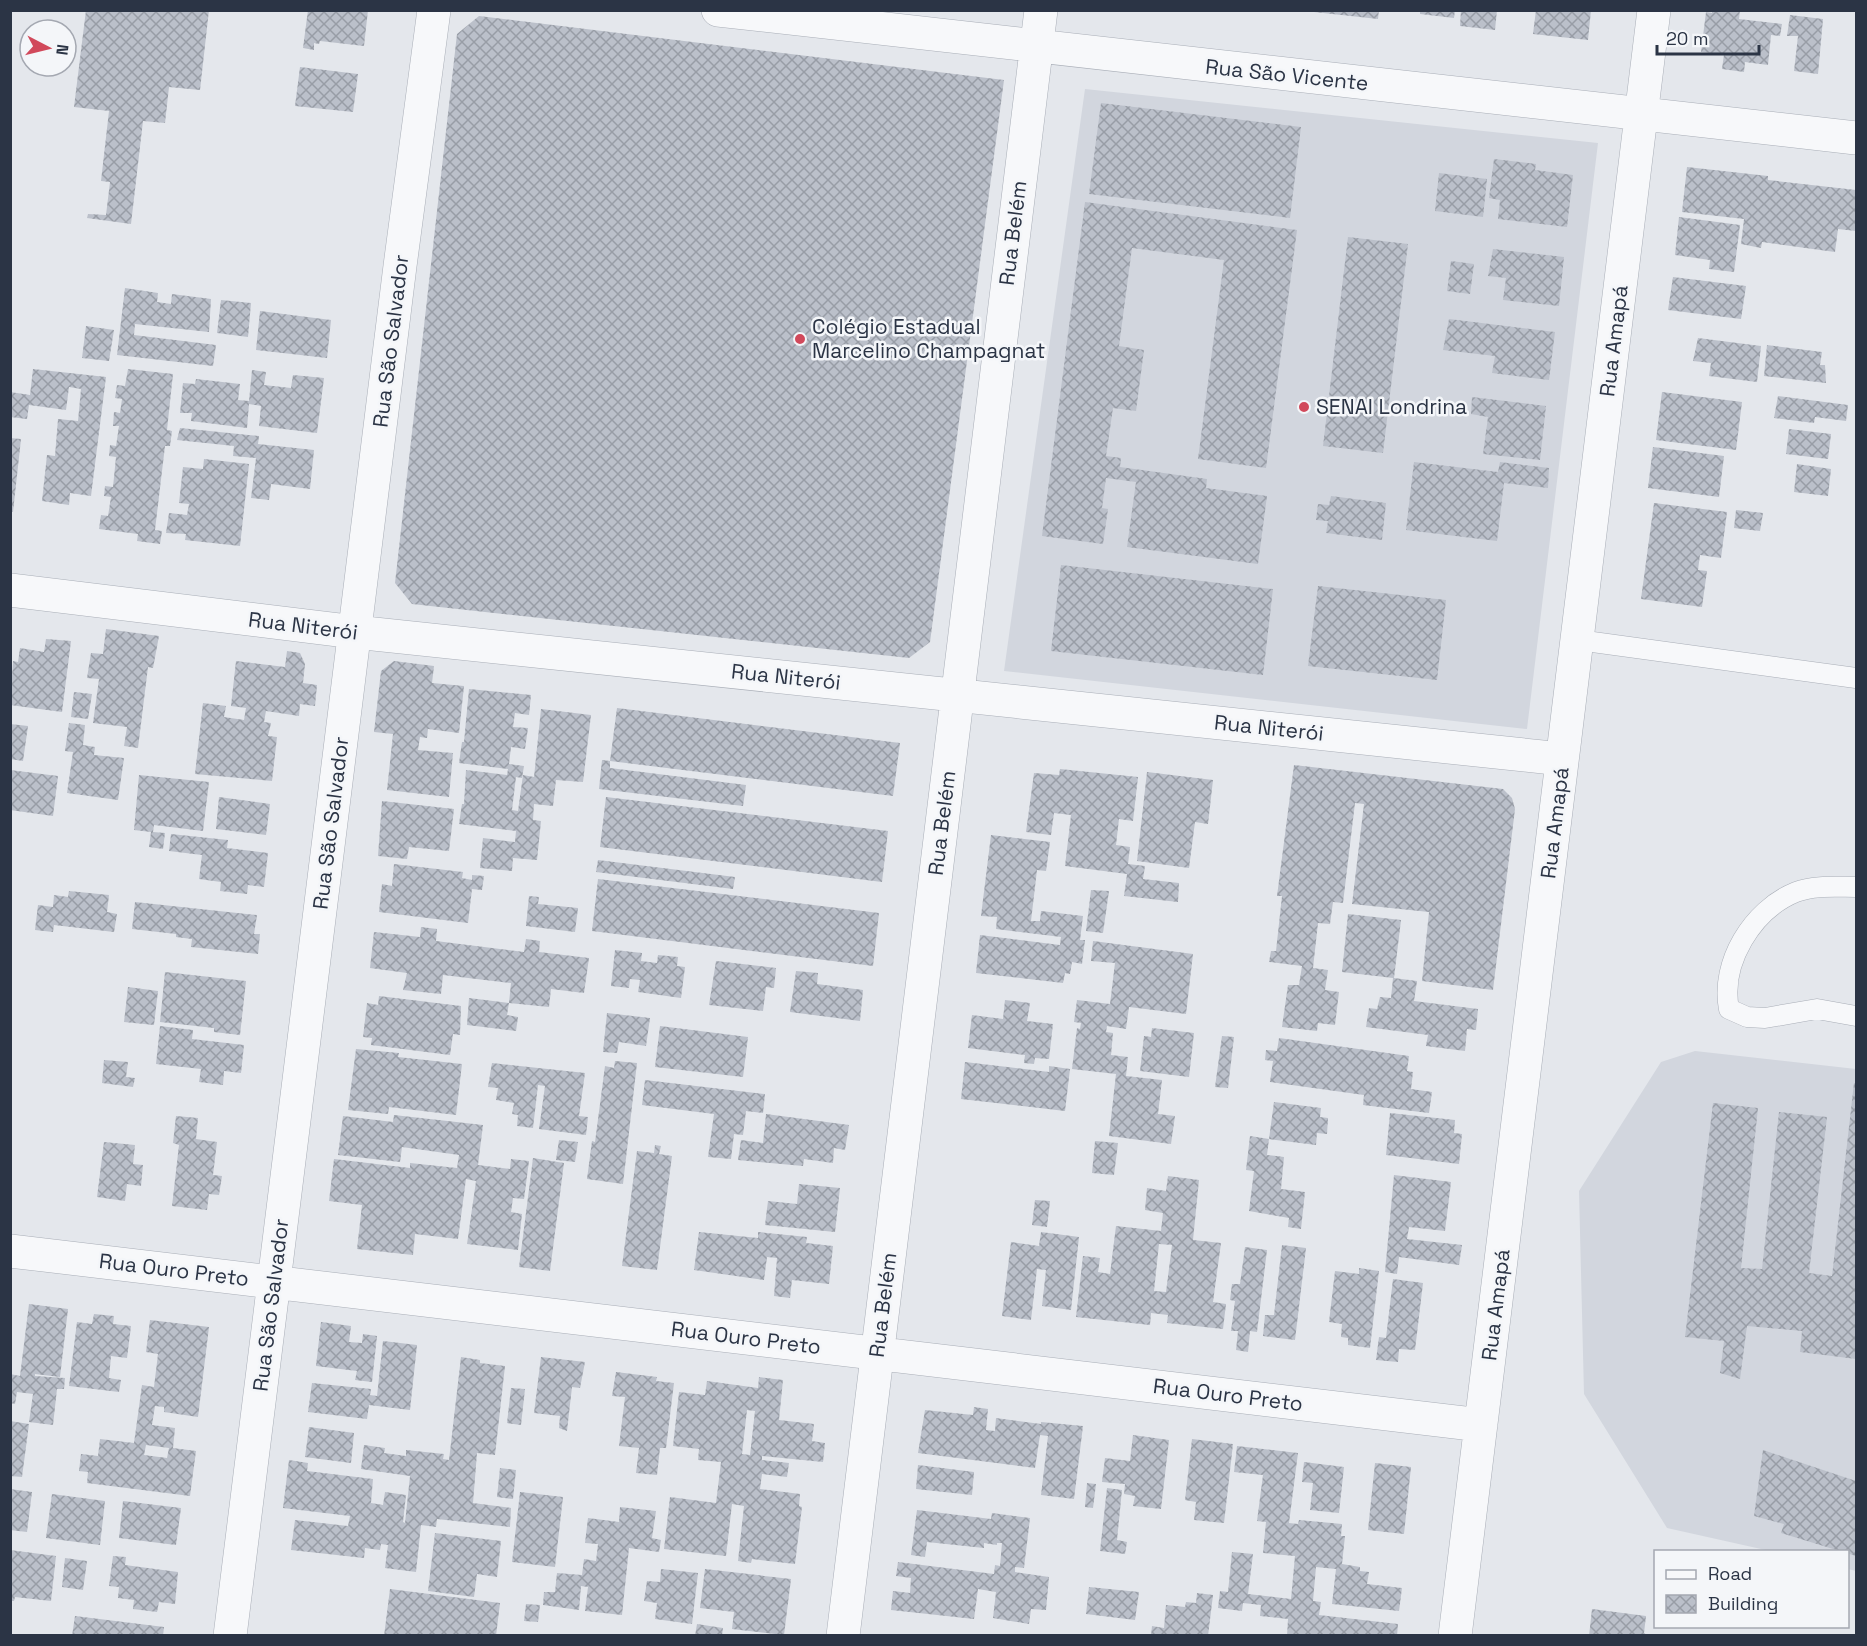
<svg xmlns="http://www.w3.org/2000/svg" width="1867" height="1646" font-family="'Space Grotesk',sans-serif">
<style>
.built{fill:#d2d6de}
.building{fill:url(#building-cross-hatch);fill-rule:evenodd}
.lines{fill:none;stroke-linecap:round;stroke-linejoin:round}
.service-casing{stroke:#a9aeb7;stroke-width:21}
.minor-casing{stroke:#a9aeb7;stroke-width:34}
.service{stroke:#f7f8fa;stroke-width:20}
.minor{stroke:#f7f8fa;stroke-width:33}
.poi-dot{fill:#d1495b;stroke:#f4f6f9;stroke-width:2}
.labels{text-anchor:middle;stroke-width:5;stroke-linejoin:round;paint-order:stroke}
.street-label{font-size:21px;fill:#2b3445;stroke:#f4f6f9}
.poi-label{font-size:21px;fill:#2b3445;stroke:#f4f6f9;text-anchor:start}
</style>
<defs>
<pattern id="building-cross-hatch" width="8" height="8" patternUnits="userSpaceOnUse" patternTransform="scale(1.5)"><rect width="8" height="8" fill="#bbc0ca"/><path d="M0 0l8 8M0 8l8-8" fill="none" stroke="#989da6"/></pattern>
</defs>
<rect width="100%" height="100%" fill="#e4e7ec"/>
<path class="built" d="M1085,89L1598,143L1527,729L1004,671Z
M1695,1051L1856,1069V1571L1848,1569V1552L1770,1551L1667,1528L1584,1394L1579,1191L1661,1062Z"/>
<path class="building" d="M86,10H209L200,90L169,87L165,123L143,121L131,224L87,218L88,214L106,215L110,182L101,181L109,111L74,107Z
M308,10H368L364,46L320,41L319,44L314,43V50L303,48Z
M1314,10H1379L1378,19L1314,12Z
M1420,10H1455L1454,18L1420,14Z
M1461,10H1497L1495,30L1460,26Z
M1536,10H1591L1588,40L1533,34Z
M1712,10H1740L1739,19L1782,24L1780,36L1771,35L1768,65L1745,62L1744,72L1722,69L1724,54L1701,52L1706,12L1712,13Z
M1790,15L1823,19L1818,74L1794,71L1798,36H1787Z
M479,16L1004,80L930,642L909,658L412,604L395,583L457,34Z
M300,67L358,74L353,112L295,106Z
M1101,103L1301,127L1290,218L1089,194Z
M1494,159L1536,164L1535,170L1573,175L1567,227L1498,219L1500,200L1489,198Z
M1687,167L1768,176V180L1856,190V231L1838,229L1835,252L1762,242L1761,248L1741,244L1744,219L1682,212Z
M1439,173L1487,179L1483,217L1435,211Z
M1085,202L1297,230L1266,468L1198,459L1224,260L1132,248L1119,346L1144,350L1136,411L1113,408L1106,456L1121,458L1120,467L1207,479L1206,488L1267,496L1258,564L1127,547L1136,482L1106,478L1102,508L1108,509L1103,544L1042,536Z
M1679,217L1740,225L1734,272L1709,269L1710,260L1675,255Z
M1348,237L1408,244L1383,453L1323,446Z
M1493,249L1564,257L1559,306L1503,300L1506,278L1488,276Z
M1451,261L1474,264L1470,294L1447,291Z
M1673,277L1746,286L1741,319L1668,310Z
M125,288L158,293L157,302L171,304L172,294L211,299L209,332L135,324L134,335L216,345L213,366L117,355Z
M221,300L251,303L248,337L217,333Z
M260,311L331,320L327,358L256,350Z
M1449,319L1555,332L1549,380L1492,373L1495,356L1443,350Z
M86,326L114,330L109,361L82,358Z
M1698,338L1761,346L1757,382L1709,376L1711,363L1693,361Z
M1767,345L1822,352L1820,365H1825L1826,383L1764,376Z
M33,369L106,377L91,496L70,493L69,505L42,501L47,455L55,456L58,419L78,421L81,389L69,387L66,410L29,405L27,419L10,417V392L30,395Z
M128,369L173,374L167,430L172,431L170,446H165L155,530L162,531L160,544L137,541L138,534L99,529L101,515L108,516L111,497L104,496L105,486L113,487L116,457L109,456L110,445L116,446L119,426H113L114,412L120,413L122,399L115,398L117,385L125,386Z
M252,370L266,372L264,385L291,388L293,375L324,378L317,433L259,426L261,406L249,404L247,428L191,421L192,413H180L183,383L195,384L196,379L240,384L238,400L249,401Z
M1662,392L1742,402L1736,450L1656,440Z
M1778,396L1848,405L1846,421L1815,417L1814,423L1774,418Z
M1472,397L1546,406L1540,460L1483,454L1488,417L1471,414Z
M180,428L259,436L258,444L314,450L310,489L271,484L269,500L251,498L256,458L233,456L234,446L177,440Z
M1789,429L1831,434L1828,459L1786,454Z
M10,438L21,439L13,512H10Z
M1653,447L1724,456L1719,497L1648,488Z
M204,459L249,464L240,546L185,540L186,534L166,533L169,513L187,515L189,504L179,503L183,467L203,469Z
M1414,462L1498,472L1500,462L1549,468L1548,488L1504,483L1497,541L1406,530Z
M1797,464L1831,469L1828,496L1794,492Z
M1331,496L1386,503L1382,540L1326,533L1328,521L1316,520L1318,504L1329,505Z
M1654,503L1727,512L1721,558L1700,555L1698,570L1707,571L1702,607L1641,599Z
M1736,510L1763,513L1760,531L1734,528Z
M1061,565L1273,589L1263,675L1051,651Z
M1318,586L1446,600L1437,680L1308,666Z
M106,629L159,636L153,668L148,667L138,748L124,746L127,727L93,723L99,679L87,678L91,653L103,654Z
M46,639L71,641L62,712L10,705L13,661L18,662L20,648L44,652Z
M287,651L300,653L305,664L303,683L317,685L315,706L300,704L299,716L266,711L264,722L271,723L268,736L277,737L272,781L195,774L203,703L226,706L224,717L244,720L246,708L231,706L236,661L285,667Z
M394,661L434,666L432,683L464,686L459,733L428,729L427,738L420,737L418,750L453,753L449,797L387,790L393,734L374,732L381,671Z
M469,689L531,695L529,715L515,713L513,727L528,728L525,749L511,747L509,764L524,766L522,778L516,777L512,810L518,811L523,775L534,777L541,709L591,715L583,782L556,780L553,806L534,804L533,820L541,821L537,860L513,858L512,871L480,868L483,838L515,842L516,831L459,824L462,804H464L466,770L507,775L508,769L459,763L462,742H464Z
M74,692L92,694L88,719L71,717Z
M617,708L900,743L893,796L610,761Z
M69,723L85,725L83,745L95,747L94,755L124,758L118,800L67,793L73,752L65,751Z
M10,724L28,726L23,761L10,759Z
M602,760L610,761V768L746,785L743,806L599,789Z
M1294,765L1503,789L1512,798L1515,809L1493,990L1422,981L1429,912L1352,904L1364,804L1355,803L1343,903L1333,902L1330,924L1318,923L1313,968L1328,970L1325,990L1339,992L1335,1025L1318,1023L1317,1031L1282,1027L1288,985H1299L1302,966L1269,962L1271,951H1276L1282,896H1277Z
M1060,769L1138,777L1133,821L1119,819L1116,845L1130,847L1128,864L1145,866L1143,879L1179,883L1178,902L1124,896L1127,874L1065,866L1071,815L1054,813L1051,835L1026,832L1034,773L1059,775Z
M10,770L58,776L53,816L10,810Z
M1147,772L1213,780L1208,824L1195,822L1189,868L1137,861Z
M139,775L209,782L203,831L154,825L153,832L165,833L163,849L149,847L151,832L134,830Z
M219,797L270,804L266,835L216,829Z
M606,797L888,831L882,882L600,847Z
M382,801L454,809L449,851L409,847L407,859L378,856Z
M171,834L228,840L227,848L268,853L264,887L248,885L247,894L220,891L221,882L199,879L202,855L169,851Z
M991,835L1050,842L1046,871L1037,870L1031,921H1040L1041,911L1083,916L1080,940H1085L1082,964L1072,962L1070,974L1065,973L1063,983L976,973L980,935L1060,945L1061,937L996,929L997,917L981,916Z
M598,860L735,877L733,889L596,872Z
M394,864L463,872L462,878L472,880V875L484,876L482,890L472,889L468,923L379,912L382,884L392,886Z
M598,879L879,913L873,966L592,931Z
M1091,890L1109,891L1103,933L1086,931Z
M69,891L109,895L107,912L117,914L114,932L54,925L53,932L35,930L38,905L53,907L54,895L68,897Z
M529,896L539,897L538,904L578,908L575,932L526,926Z
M135,902L257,915L254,934H260L258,954L191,947L192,939L176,937V934L132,929Z
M1348,914L1401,920L1394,978L1417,981L1414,1001L1478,1009L1476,1030L1467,1029L1465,1051L1426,1046L1428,1035L1366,1027L1369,1008L1377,1009L1380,997L1391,998L1393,978L1342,972Z
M421,927L437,929L436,941L524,952L526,939L540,941L539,952L589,958L584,993L551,989L549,1007L509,1003L511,983L443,975L441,994L403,990L407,973L370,968L374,932L420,937Z
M1093,941L1193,954L1186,1014L1129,1007L1126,1029L1107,1026L1106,1032L1113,1033L1111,1055L1128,1057L1126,1076L1162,1080L1158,1114L1175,1116L1171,1144L1109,1136L1116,1074L1072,1069L1077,1028L1080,1029L1081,1023L1074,1022L1077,1000L1110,1004L1115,963L1091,961Z
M615,950L642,953L641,961L657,963L658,955L678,957L677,966L685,967L681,998L638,992L640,980L630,979L629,988L611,986Z
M716,961L776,968L774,988L766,987L763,1011L709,1005Z
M796,971L818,973L817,984L863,990L860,1021L790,1012Z
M165,972L246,981L240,1035L214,1032V1028L160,1022Z
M128,987L158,991L154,1025L124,1022Z
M379,996L461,1006L460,1035L453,1034L450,1055L371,1045L372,1038L363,1037L367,1003L378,1005Z
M469,998L509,1003L507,1015L518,1017L516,1031L467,1025Z
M1005,1000L1030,1003L1027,1021L1053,1024L1049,1059L1035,1058L1034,1064L1024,1063L1025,1055L968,1048L972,1015L1003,1019Z
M607,1013L650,1018L646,1046L619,1042L617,1053L603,1052Z
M160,1026L193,1030L192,1039L244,1045L241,1073L224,1071L223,1085L199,1082L201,1069L156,1064Z
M660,1026L748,1037L743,1077L655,1067Z
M1152,1028L1194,1033L1189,1077L1140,1071L1144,1036L1151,1037Z
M1222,1036L1234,1037L1228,1088L1215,1087Z
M1279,1038L1409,1056L1407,1071L1413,1072L1411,1089L1432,1092L1429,1113L1363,1105L1364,1095L1270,1082L1273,1061L1265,1060L1266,1050L1277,1051Z
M356,1049L399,1053L398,1057L462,1064L456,1115L389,1107L388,1114L348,1110Z
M104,1060L128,1062L126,1077L135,1078L133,1087L102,1083Z
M615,1061L637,1063L623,1184L587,1179L592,1141L595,1142L605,1066L614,1068Z
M965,1062L1049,1072V1066L1070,1069L1065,1111L961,1099Z
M492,1063L585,1073L579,1116L588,1117L586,1135L539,1129L545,1086L538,1085L533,1128L517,1126L518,1115L512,1114L514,1103L496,1100L498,1088L488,1087Z
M645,1080L765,1094L763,1113L746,1111L743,1135L734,1134L731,1159L708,1157L714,1114L642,1105Z
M1854,1083H1856V1359L1800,1352L1802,1331L1747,1326L1740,1379L1720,1373L1724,1341L1685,1337L1713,1103L1758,1108L1741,1268L1762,1269L1779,1112L1827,1117L1809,1273L1832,1276Z
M1274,1102L1321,1108L1320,1117L1328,1118L1327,1134L1317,1133L1316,1145L1269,1139Z
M1390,1113L1455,1120L1454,1133L1462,1134L1459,1164L1386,1155Z
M766,1114L849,1125L845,1150L834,1148L833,1163L804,1159L803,1166L738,1160L741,1140L763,1143Z
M394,1115L483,1125L478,1165L510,1169L511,1159L529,1161L524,1199L513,1198L511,1212L522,1214L518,1250L467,1244L476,1181L466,1179L458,1239L415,1234L413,1255L357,1249L362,1205L329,1201L334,1159L410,1168V1163L457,1168L459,1155L402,1147L400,1162L338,1155L343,1116L393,1122Z
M176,1116L198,1118L196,1139L217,1142L213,1175L222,1176L219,1195L209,1194L207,1210L172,1206L179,1145L173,1143Z
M1250,1136L1269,1139L1267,1155L1284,1157L1281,1189L1305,1192L1301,1229L1288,1227L1289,1218L1249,1211L1254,1171L1246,1170Z
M559,1140L578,1142L575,1162L556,1160Z
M1095,1141L1118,1143L1114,1175L1092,1173Z
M104,1142L135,1145L133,1164L143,1165L141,1186L127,1184L125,1201L97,1197Z
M655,1145L661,1146L659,1154L672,1156L657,1270L622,1266L637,1151L654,1153Z
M533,1158L564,1163L550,1271L519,1267Z
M1394,1175L1451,1182L1445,1231L1409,1227L1407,1239L1462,1245L1459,1265L1399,1257L1397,1274L1385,1272Z
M1168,1176L1199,1180L1193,1240L1221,1243L1213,1302L1226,1304L1223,1329L1167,1323L1168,1315L1151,1313L1150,1325L1076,1317L1083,1256L1100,1258L1098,1272L1110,1274L1116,1226L1161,1231L1163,1213L1145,1210L1147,1188L1166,1191ZM1159,1244L1172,1245L1166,1292L1154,1291Z
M799,1184L840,1188L835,1232L765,1225L768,1201L797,1204Z
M1035,1200L1050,1201L1047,1227L1032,1225Z
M699,1232L758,1238V1232L807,1237L806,1243L833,1246L829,1284L792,1280L790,1298L774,1296L777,1258L767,1257L764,1280L694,1270Z
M1041,1232L1079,1237L1071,1310L1042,1306L1046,1270L1037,1269L1031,1320L1002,1316L1011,1242L1039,1246Z
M1282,1245L1306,1248L1295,1340L1263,1336L1265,1315H1274Z
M1245,1247L1267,1250L1257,1332L1250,1331L1248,1352L1236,1350L1238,1331H1231L1235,1301L1230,1300L1232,1284H1240Z
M1359,1268L1379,1271L1370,1348L1348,1345V1338L1341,1337L1342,1324L1329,1322L1335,1271L1359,1274Z
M1393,1279L1423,1283L1415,1350L1399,1349L1398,1362L1376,1360L1379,1337L1386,1338Z
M29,1304L68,1309L60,1377L35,1374V1376L65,1378L64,1389H57L53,1425L29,1422L33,1394L17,1392L15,1404L10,1403V1374L20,1376Z
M94,1314L114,1316L113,1324L131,1326L127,1358L111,1356L109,1378L121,1380L119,1392L69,1386L77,1322L92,1324Z
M150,1320L209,1327L198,1417L164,1412V1407L155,1406L152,1425L175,1428L173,1448L196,1451L190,1496L87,1483L88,1472L79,1471L81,1454L98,1456L100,1439L134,1443L142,1385L154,1387L158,1354L146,1352ZM146,1445L169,1448L167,1458L144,1455Z
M321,1322L351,1326L349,1342L362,1343L363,1334L377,1336L372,1382L355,1380L357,1371L316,1366Z
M383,1341L417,1345L410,1410L369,1405L367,1419L308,1412L312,1383L371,1389L370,1395L377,1396Z
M461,1357L480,1360V1363L505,1366L495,1455L477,1453L473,1503L511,1508L510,1527L437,1519L436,1527L421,1525L416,1572L385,1568L388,1545L381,1544L380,1550L365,1548L364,1558L291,1550L295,1520L348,1526L350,1516L283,1508L289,1460L308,1463L307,1471L373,1479L371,1503L383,1505L385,1492L406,1495L403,1522L405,1523L410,1476L361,1469L364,1445L385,1448L384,1453L406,1456V1450L444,1454L443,1459L449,1460Z
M541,1357L585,1362L580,1388L572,1387L567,1431L559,1428L560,1416L534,1413Z
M616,1372L657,1377L656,1381L674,1383L666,1448H660L657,1475L636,1473L639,1448L619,1446L625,1397L612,1396Z
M759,1377L783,1380L779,1420L814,1424L812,1441L825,1443L823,1462L762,1456V1460L789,1463L787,1477L762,1474L760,1489L800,1494L799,1506L802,1507L795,1564L752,1559L751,1563L738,1561L744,1506L732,1504L726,1556L664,1549L670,1497L716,1503L721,1462L698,1460L699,1449L673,1446L679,1392L705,1395L707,1381L758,1388ZM747,1410L755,1411L750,1455L742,1454Z
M511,1388L525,1389L521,1425L507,1423Z
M974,1407L988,1409L986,1430L995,1431L996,1418L1041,1424V1422L1083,1426L1074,1499L1041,1495L1048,1436L1040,1435L1035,1468L918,1453L925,1410L973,1415Z
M10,1421L29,1424L22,1477L10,1476Z
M309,1427L354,1433L351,1463L305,1457Z
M1133,1435L1169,1440L1161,1509L1133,1506L1135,1496L1124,1494L1125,1484L1102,1482L1105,1458L1130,1461Z
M1192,1439L1233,1444L1224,1523L1194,1520L1196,1502L1185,1500Z
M1237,1446L1298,1453L1289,1523L1298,1524L1299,1520L1342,1524L1341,1536H1345L1342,1564L1360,1567V1571L1369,1572L1367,1584L1402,1588L1399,1611L1332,1604L1336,1569L1316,1567L1313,1601L1321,1602L1319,1615L1398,1624L1397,1636H1287L1288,1619L1260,1616L1261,1605L1243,1603L1242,1611L1218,1608L1220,1591L1228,1592L1232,1552L1253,1554L1248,1594L1291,1599L1295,1556L1263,1553L1266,1522L1257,1521L1263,1475L1234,1472Z
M1763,1450L1856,1481V1556L1781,1533L1784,1524L1754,1516Z
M1304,1462L1344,1467L1339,1513L1310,1510L1313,1483L1302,1482Z
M1375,1463L1411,1467L1404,1534L1368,1530Z
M918,1465L974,1472L972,1495L916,1489Z
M500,1468L516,1470L513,1499L497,1497Z
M1087,1483L1096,1484L1093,1508L1085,1507Z
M1107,1488L1122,1490L1117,1540L1127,1542L1125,1554L1100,1551Z
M10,1489L32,1492L27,1532L10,1530Z
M520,1492L563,1497L555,1567L512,1562Z
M52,1494L105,1501L100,1545L46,1538Z
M123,1501L181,1508L176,1545L119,1538Z
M620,1507L656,1511L652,1538L661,1540L659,1552L629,1548L622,1615L585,1611L588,1587L581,1586L579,1610L543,1605L544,1592H555L557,1573L582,1575L584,1559L596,1561L598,1544L585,1543L588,1518L619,1522Z
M917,1510L991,1519L992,1513L1030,1518L1024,1568L1015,1567V1572L1049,1577L1046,1610L1031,1609L1029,1624L993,1618L996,1592L978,1589L974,1619L891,1610L893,1591L910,1593L911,1578L896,1576L898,1562L994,1574L995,1565L1000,1566L1002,1543H997V1545L984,1543V1548L927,1542L925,1557L911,1555Z
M435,1533L501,1541L497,1577L477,1574L474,1597L428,1591Z
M10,1550L56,1556L51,1601L15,1597L14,1601H10Z
M113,1556L126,1557L125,1565L178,1572L175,1604L159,1602L157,1612L133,1609L134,1600L118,1598L119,1587L109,1586Z
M65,1558L87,1561L83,1590L62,1587Z
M661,1569L698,1573L692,1624L655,1619L657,1603L644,1601L647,1581L660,1582Z
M705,1569L791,1579L784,1635L732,1629L734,1612L700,1608Z
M1089,1587L1139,1592L1135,1620L1086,1614Z
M390,1589L500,1603L496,1636H384Z
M1197,1593L1213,1595L1208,1636H1151L1152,1626L1164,1628L1166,1605L1185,1607L1186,1602L1196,1603Z
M526,1604L540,1605L538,1622L524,1621Z
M1592,1609L1646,1616L1644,1633L1648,1636H1589Z
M75,1616L164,1627L163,1636H72Z
M697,1624L723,1628L722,1636H695Z"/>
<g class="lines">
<g class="service-casing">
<path id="service" d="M1578,640L1856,678
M1856,887C1837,887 1814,885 1796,892C1752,910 1720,963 1729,1009L1747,1017L1765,1018L1817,1009L1856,1016"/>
</g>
<g class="minor-casing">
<path id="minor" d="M718,10L1856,138
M10,590L355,632L1562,759
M10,1251L1481,1425
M230,1636L400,266L434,10
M843,1636L1041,10
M1455,1636L1654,10"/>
</g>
<use href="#service" class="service"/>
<use href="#minor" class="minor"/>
</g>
<g class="poi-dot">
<circle cx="800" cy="339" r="6"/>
<circle cx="1304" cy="407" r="6"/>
</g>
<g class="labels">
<g class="street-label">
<text transform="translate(1287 75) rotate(6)" y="7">Rua São Vicente</text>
<text transform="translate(1013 233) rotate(-83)" y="7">Rua Belém</text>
<text transform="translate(391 341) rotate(-83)" y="7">Rua São Salvador</text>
<text transform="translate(1614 341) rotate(-83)" y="7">Rua Amapá</text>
<text transform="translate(303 626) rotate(7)" y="7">Rua Niterói</text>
<text transform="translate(786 677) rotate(6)" y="7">Rua Niterói</text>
<text transform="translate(1269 728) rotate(6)" y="7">Rua Niterói</text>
<text transform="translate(331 823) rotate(-83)" y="7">Rua São Salvador</text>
<text transform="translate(942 823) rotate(-83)" y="7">Rua Belém</text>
<text transform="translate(1555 823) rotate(-83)" y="7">Rua Amapá</text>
<text transform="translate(174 1270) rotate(7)" y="7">Rua Ouro Preto</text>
<text transform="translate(271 1305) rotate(-83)" y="7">Rua São Salvador</text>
<text transform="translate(883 1305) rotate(-83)" y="7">Rua Belém</text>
<text transform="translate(1496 1305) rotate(-83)" y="7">Rua Amapá</text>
<text transform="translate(746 1338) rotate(7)" y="7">Rua Ouro Preto</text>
<text transform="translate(1228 1395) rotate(7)" y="7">Rua Ouro Preto</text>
</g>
<g class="poi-label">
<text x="812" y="334">Colégio Estadual<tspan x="812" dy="24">Marcelino Champagnat</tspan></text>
<text x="1316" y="414">SENAI Londrina</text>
</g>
</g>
<rect width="1867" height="1646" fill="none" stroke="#2b3445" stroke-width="24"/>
<rect x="1654" y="1550" width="195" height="78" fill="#f4f6f9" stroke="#a4a8b1" stroke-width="1.5"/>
<rect x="1666" y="1570" width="30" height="9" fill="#f7f8fa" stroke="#a4a8b1" stroke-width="1.5"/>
<text x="1708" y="1580" font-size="18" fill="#2b3445">Road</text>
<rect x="1666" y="1595" width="30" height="18" fill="url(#building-cross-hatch)" stroke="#a4a8b1" stroke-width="1.5"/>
<text x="1708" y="1610" font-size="18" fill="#2b3445">Building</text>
<g transform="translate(48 48) rotate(97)"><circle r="28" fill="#f4f6f9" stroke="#a4a8b1" stroke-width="1.5"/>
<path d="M0-4.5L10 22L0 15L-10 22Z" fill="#d1495b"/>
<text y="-9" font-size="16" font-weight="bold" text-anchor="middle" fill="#2b3445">N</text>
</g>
<path d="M1657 45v9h102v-9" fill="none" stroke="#2b3445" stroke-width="3"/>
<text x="1666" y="45" font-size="18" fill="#2b3445" stroke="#f4f6f9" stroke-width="4.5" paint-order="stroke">20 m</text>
</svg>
